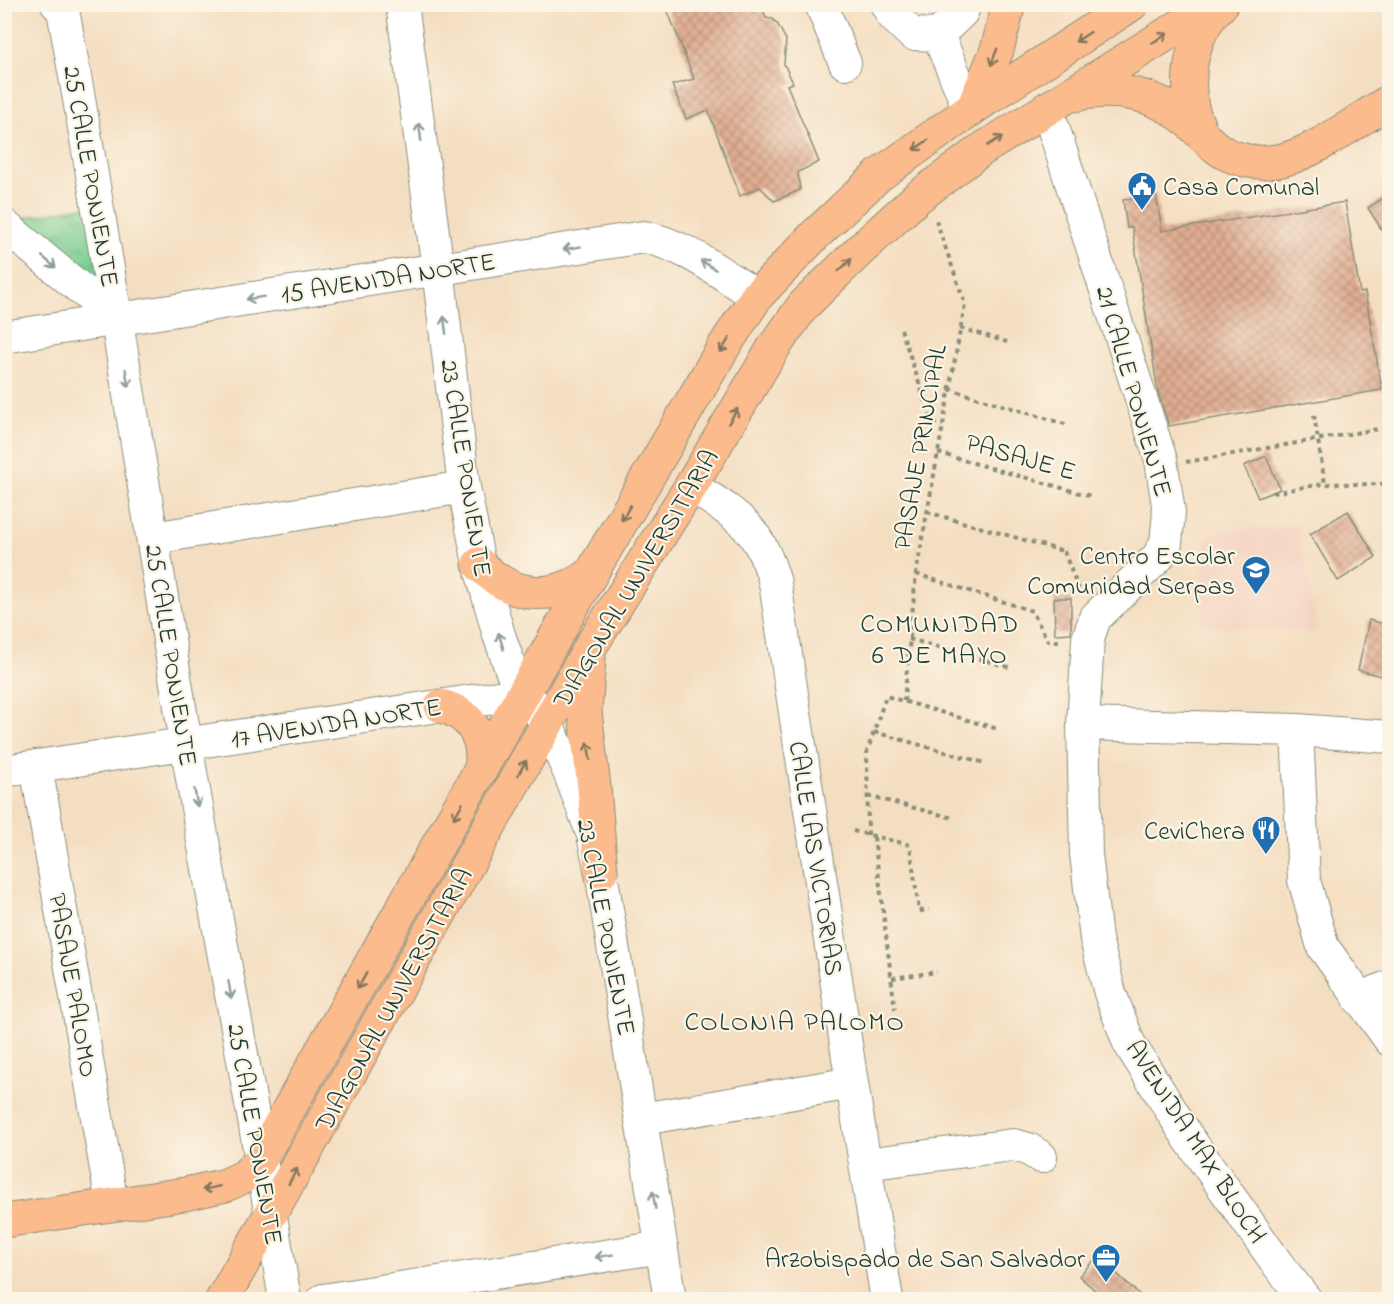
<svg xmlns="http://www.w3.org/2000/svg" width="1394" height="1304" font-family="'Indie Flower',sans-serif">
<style>
.built{fill:#f4d3c1}
.park{fill:url(#park-tufts);stroke:#4c8562;stroke-width:1.5}
.building{fill:url(#building-cross-hatch)}
.lines{fill:none;stroke-linecap:round;stroke-linejoin:round}
.minor-casing{stroke:#8a8e7a;stroke-width:34}
.major-casing{stroke:#8a8e7a;stroke-width:35}
.path{stroke:#8a8e7a;stroke-width:4;stroke-dasharray:4.5 4.5;stroke-linecap:butt}
.minor{stroke:#fff;stroke-width:32}
.major{stroke:#fbbb8d;stroke-width:33}
.oneway{stroke:#82765c}
.oneway2{stroke:#8f9e9a}
.labels{text-anchor:middle;stroke-width:4.5;stroke-linejoin:round;paint-order:stroke}
.street-label{font-size:26px;fill:#1f3d34;stroke:#fcf5e5}
.poi-label{font-size:26px;fill:#1f3d34;stroke:#fcf5e5;text-anchor:end}
.neighbourhood-label{font-size:27px;letter-spacing:1.5px;fill:#1f3d34;stroke:#fcf5e5}
</style>
<defs>
<pattern id="park-tufts" width="24" height="20" patternUnits="userSpaceOnUse" patternTransform="scale(1.5)"><rect width="24" height="20" fill="#78cd90"/><path d="M3 7l-1-3M5 7V3M7 7l1-3M15 17l-1-3M17 17v-4M19 17l1-3" fill="none" stroke="#62a876"/></pattern>
<pattern id="building-cross-hatch" width="8" height="8" patternUnits="userSpaceOnUse" patternTransform="scale(1.5)"><rect width="8" height="8" fill="#e1ad92"/><path d="M0 0l8 8M0 8l8-8" fill="none" stroke="#b68e78"/></pattern>
</defs>
<rect width="100%" height="100%" fill="#fcf5e5"/>
<filter id="ink" filterUnits="userSpaceOnUse"><feTurbulence type="fractalNoise" baseFrequency=".0167" numOctaves="2"/><feDisplacementMap in="SourceGraphic" scale="12" xChannelSelector="R" yChannelSelector="G"/><feConvolveMatrix kernelMatrix="1 2 1 2 8 2 1 2 1" color-interpolation-filters="sRGB"/></filter>
<filter id="wash" filterUnits="userSpaceOnUse"><feTurbulence type="fractalNoise" baseFrequency=".008" numOctaves="4" result="noise"/><feDisplacementMap in="SourceGraphic" scale="24" xChannelSelector="R" yChannelSelector="G"/><feGaussianBlur stdDeviation="1.35" result="paint"/><feColorMatrix in="noise" values="0 0 0 0 0 0 0 0 0 0 0 0 0 0 0 0 0 1.4 0 .05"/><feComposite in="paint" operator="in"/></filter>
<g filter="url(#wash)">
<rect width="100%" height="100%" fill="#f4dec1"/>
<path class="built" d="M1299,525L1301,543L1318,632L1201,626L1203,549L1207,538L1216,532Z"/>
<path class="park" d="M99,204L118,320L5,221Z"/>
<g id="blocks">
<path class="building" d="M665,4H761L766,18L773,19L778,25L786,40L784,64L793,83L787,85L819,162L798,172L800,190L774,201L760,187L740,196L708,110L686,119L672,85L694,79Z
M1389,194V241L1368,208Z
M1156,195L1162,231L1345,202L1360,293L1365,292L1382,390L1169,426L1158,392L1132,227L1127,228L1123,200Z
M1266,456L1280,489L1258,498L1244,466Z
M1348,511L1376,557L1338,581L1310,534Z
M1054,598H1071V633L1055,634Z
M1369,620L1389,625V678L1358,670Z
M1098,1256L1144,1299H1105L1079,1276Z"/>
</g>
</g>
<g filter="url(#ink)">
<use href="#blocks" fill-opacity="0" stroke="#8a8e7a" stroke-width="1.5"/>
<g class="lines">
<g class="minor-casing">
<path id="minor" d="M57,4L63,10C108,254 145,498 186,743C217,929 255,1113 285,1300
M402,4L438,269L464,487L479,564L499,635L512,672L547,724L569,772L593,835L601,872L670,1300
M821,4L845,63
M886,4L894,17L912,34L938,35L962,12L965,4
M938,35L970,111
M1047,108L1161,460L1169,512L1166,543L1158,557L1095,618L1088,639L1083,724L1086,854L1096,939L1110,993L1129,1043L1189,1139L1279,1266L1306,1300
M4,225L118,320
M4,337L644,237C686,245 721,274 757,296
M691,486C738,516 760,527 775,583L852,1083L887,1300
M153,538L464,487
M1083,724L1297,730L1390,737
M1297,730L1304,880L1323,947L1390,1040
M36,766L112,1204
M4,771L525,693
M1359,999L1390,986
M642,1119L852,1083
M865,1164L1013,1145L1028,1149L1041,1157
M323,1300L662,1247"/>
</g>
<g class="major-casing">
<path id="major" d="M1074,95C1111,87 1148,92 1179,114C1191,122 1201,135 1213,145C1230,160 1259,166 1282,160C1316,152 1359,119 1390,101
M973,108L997,50L1009,4
M1202,134C1198,125 1194,116 1192,107C1185,72 1193,30 1221,5
M479,564C512,598 552,602 591,574
M589,658L585,712L594,787L601,872
M441,706C472,714 486,739 481,770
M4,1221L185,1194L226,1185L245,1176L260,1160L591,574L723,348L757,296L814,236L879,175L973,108L1132,4
M222,1300L592,644L691,486L774,347L803,306L859,251L918,197L981,150L1215,4"/>
</g>
<path class="path" d="M960,328L1007,342
M901,329L932,422L943,425
M949,389L1068,425
M1314,415L1325,484
M938,453L1094,497
M1186,462L1390,427
M1273,493C1291,490 1310,485 1329,484C1350,483 1369,486 1390,483
M927,512L1059,550L1063,549L1079,590
M916,574L1032,611L1048,641H1062
M909,639L1012,668
M904,701L916,574L965,304L935,217
M874,732L985,763
M868,796L953,818
M853,831L910,845L919,911L929,910
M868,835L867,752L886,696L998,729
M874,837L895,1009
M892,978L937,972"/>
<use href="#minor" class="minor"/>
<use href="#major" class="major"/>
</g>
<defs><path id="oneway-shaft" d="M-6 0H5M1.5-3L5.5 0L1.5 3" fill="none" stroke-width="1.6" stroke-linecap="round" stroke-linejoin="round" transform="scale(1.5)"/></defs>
<g class="oneway">
<use href="#oneway-shaft" transform="translate(1083 37) rotate(147)"/>
<use href="#oneway-shaft" transform="translate(1160 38) rotate(-32)"/>
<use href="#oneway-shaft" transform="translate(994 57) rotate(111)"/>
<use href="#oneway-shaft" transform="translate(995 141) rotate(-32)"/>
<use href="#oneway-shaft" transform="translate(921 145) rotate(145)"/>
<use href="#oneway-shaft" transform="translate(845 265) rotate(-44)"/>
<use href="#oneway-shaft" transform="translate(725 345) rotate(122)"/>
<use href="#oneway-shaft" transform="translate(733 416) rotate(-59)"/>
<use href="#oneway-shaft" transform="translate(626 513) rotate(120)"/>
<use href="#oneway-shaft" transform="translate(589 751) rotate(-98)"/>
<use href="#oneway-shaft" transform="translate(522 768) rotate(-61)"/>
<use href="#oneway-shaft" transform="translate(458 811) rotate(120)"/>
<use href="#oneway-shaft" transform="translate(362 981) rotate(120)"/>
<use href="#oneway-shaft" transform="translate(293 1176) rotate(-61)"/>
<use href="#oneway-shaft" transform="translate(211 1188) rotate(168)"/>
</g>
<g class="oneway2">
<use href="#oneway-shaft" transform="translate(420 132) rotate(-98)"/>
<use href="#oneway-shaft" transform="translate(572 248) rotate(171)"/>
<use href="#oneway-shaft" transform="translate(49 262) rotate(40)"/>
<use href="#oneway-shaft" transform="translate(708 265) rotate(-148)"/>
<use href="#oneway-shaft" transform="translate(255 298) rotate(171)"/>
<use href="#oneway-shaft" transform="translate(445 325) rotate(-97)"/>
<use href="#oneway-shaft" transform="translate(127 378) rotate(81)"/>
<use href="#oneway-shaft" transform="translate(501 641) rotate(-107)"/>
<use href="#oneway-shaft" transform="translate(196 798) rotate(80)"/>
<use href="#oneway-shaft" transform="translate(230 990) rotate(80)"/>
<use href="#oneway-shaft" transform="translate(654 1200) rotate(-99)"/>
<use href="#oneway-shaft" transform="translate(604 1256) rotate(171)"/>
</g>
</g>
<defs>
<g id="civic-pin" transform="scale(1.5)"><path d="M0 17L-7.5 6A9.5 9.5 0 1 1 7.5 6Z" fill="#1f6fb2" stroke="#fcf5e5"/><path d="M-.6-6.5H3V-4.5H.6V-3L4-1V1h2V6H-6V1h2V-1L-.6-3ZM-1.2 2.5V6h2.4V2.5Z" fill="#fff"/></g>
<g id="school-pin" transform="scale(1.5)"><path d="M0 17L-7.5 6A9.5 9.5 0 1 1 7.5 6Z" fill="#1f6fb2" stroke="#fcf5e5"/><path d="M0-5L7-2L0 1L-7-2ZM-4 1L0 2.5L4 1V4Q0 6-4 4Z" fill="#fff"/></g>
<g id="restaurant-pin" transform="scale(1.5)"><path d="M0 17L-7.5 6A9.5 9.5 0 1 1 7.5 6Z" fill="#1f6fb2" stroke="#fcf5e5"/><path d="M-5-6h1v4h1v-4h1v4h1v-4h1v5L-1.5 .5V6h-2V.5L-5-1ZM5-6V6H3V1.5H1.5Q1.5-4 5-6Z" fill="#fff"/></g>
<g id="office-pin" transform="scale(1.5)"><path d="M0 17L-7.5 6A9.5 9.5 0 1 1 7.5 6Z" fill="#1f6fb2" stroke="#fcf5e5"/><path d="M-6-3h4V-5.5h4V-3h4V5H-6ZM-1-4.5V-3h2v-1.5ZM-6 0V1H6V0Z" fill="#fff"/></g>
</defs>
<g fill-rule="evenodd">
<use href="#civic-pin" x="1142" y="186"/>
<use href="#school-pin" x="1256" y="570"/>
<use href="#restaurant-pin" x="1266" y="830"/>
<use href="#office-pin" x="1106" y="1258"/>
</g>
<g class="labels">
<g class="street-label">
<text transform="translate(92 176) rotate(80)" y="9">25 CALLE PONIENTE</text>
<text transform="translate(388 277) rotate(-9)" y="9">15 AVENIDA NORTE</text>
<text transform="translate(1135 391) rotate(74)" y="9">21 CALLE PONIENTE</text>
<text transform="translate(919 447) rotate(-80)" y="9">PASAJE PRINCIPAL</text>
<text transform="translate(1021 456) rotate(16)" y="9">PASAJE E</text>
<text transform="translate(467 468) rotate(81)" y="9">23 CALLE PONIENTE</text>
<text transform="translate(635 578) rotate(-59)" y="9">DIAGONAL UNIVERSITARIA</text>
<text transform="translate(172 655) rotate(81)" y="9">25 CALLE PONIENTE</text>
<text transform="translate(336 722) rotate(-9)" y="9">17 AVENIDA NORTE</text>
<text transform="translate(817 858) rotate(81)" y="9">CALLE LAS VICTORIAS</text>
<text transform="translate(607 927) rotate(79)" y="9">23 CALLE PONIENTE</text>
<text transform="translate(74 985) rotate(80)" y="9">PASAJE PALOMO</text>
<text transform="translate(393 999) rotate(-61)" y="9">DIAGONAL UNIVERSITARIA</text>
<text transform="translate(256 1134) rotate(80)" y="9">25 CALLE PONIENTE</text>
<text transform="translate(1197 1141) rotate(57)" y="9">AVENIDA MAX BLOCH</text>
</g>
<g class="poi-label">
<text x="1163" y="195" text-anchor="start">Casa Comunal</text>
<text x="1235" y="564">Centro Escolar<tspan x="1235" dy="30">Comunidad Serpas</tspan></text>
<text x="1245" y="839">CeviChera</text>
<text x="1085" y="1267">Arzobispado de San Salvador</text>
</g>
<g class="neighbourhood-label">
<text x="940" y="632">COMUNIDAD<tspan x="940" dy="31">6 DE MAYO</tspan></text>
<text x="795" y="1030">COLONIA PALOMO</text>
</g>
</g>
<rect width="1394" height="1304" fill="none" stroke="#fcf5e5" stroke-width="24"/>
</svg>
